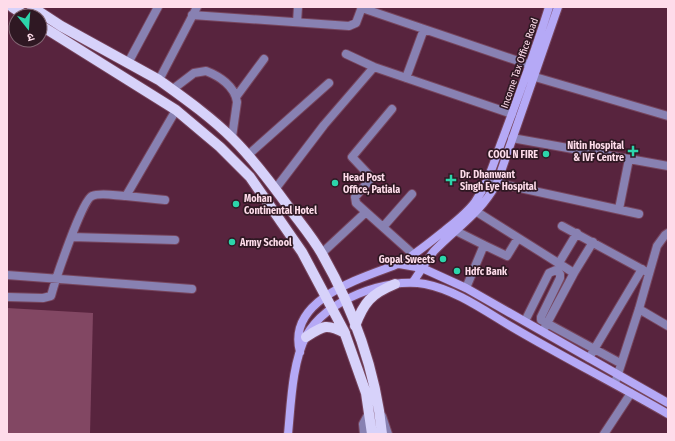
<svg xmlns="http://www.w3.org/2000/svg" width="675" height="441" font-family="'Fira Sans Condensed','Noto Sans Devanagari',sans-serif">
<style>
.green{fill:#824763}
.lines{fill:none;stroke-linecap:round;stroke-linejoin:round}
.street-casing{stroke:#76455d;stroke-width:10}
.secondary-casing{stroke:#76455d;stroke-width:10}
.primary-casing{stroke:#76455d;stroke-width:12}
.street{stroke:#8881b2;stroke-width:8}
.secondary{stroke:#b5a9f6;stroke-width:8}
.primary{stroke:#d7d2fa;stroke-width:10}
.poi-dot{fill:#2cd5ab;stroke:#2f1823;stroke-width:1.5}
.labels{text-anchor:middle;stroke-width:3.5;stroke-linejoin:round;paint-order:stroke}
.street-label{font-size:10px;fill:#fedcea;stroke:#2f1823}
.poi-label{font-size:10px;font-weight:bold;fill:#fedcea;stroke:#2f1823;text-anchor:start}
</style>
<rect width="100%" height="100%" fill="#58243e"/>
<path class="green" d="M7,308L93,313L90,434H7Z"/>
<g class="lines">
<g class="street-casing">
<path id="street" d="M362,8L530,65
M192,15L349,26L356,23L362,7
M297,22L298,7
M346,54L374,67L512,114
M128,63L158,7
M535,77L668,116
M406,78L424,29
M159,80L197,7
M173,89L194,73L206,71C219,76 235,86 237,102L232,137
M236,97L264,59
M512,138L668,166
M248,155L329,83
M488,181L639,214
M276,188L324,125L374,67
M126,196L165,200
M619,209L629,159
M366,212L356,203L355,197L369,181V175L352,157L392,109
M477,212L574,273L593,242
M562,226L645,271
M383,227L412,194
M456,231L484,245
M72,237L175,240
M322,253L366,212L413,254
M559,263L577,233
M7,275L192,289
M466,288L484,245L507,256L518,238
M7,297L43,298L51,296C55,281 82,200 92,196C101,192 117,196 126,196L176,110
M639,309L668,326
M525,321L549,273L556,270L560,274V278L541,317V320L620,363
M545,327L574,273
M589,358L642,269
M615,383L639,309L657,246L665,235L668,233
M382,416L388,434
M364,434L363,424L369,413
M604,434L631,393"/>
</g>
<g class="secondary-casing">
<path id="secondary" d="M399,264L422,268L466,288L668,403
M413,282C420,272 426,261 434,251C458,226 479,215 497,183L558,7
M300,352C286,299 362,278 398,264C408,260 434,239 444,231C455,222 467,213 475,202C489,182 494,161 503,138C519,95 535,52 549,7
M288,434C291,404 292,363 306,336C326,300 386,277 425,284C456,290 485,311 512,327C563,357 616,384 668,414"/>
</g>
<g class="primary-casing">
<path id="primary" d="M12,7L26,16
M32,7L61,26L159,80C184,98 211,117 233,139C254,160 272,184 290,209C301,224 313,238 322,254C353,308 376,371 382,434
M40,25L176,110L220,147L250,177L302,252L344,331L366,393L372,434
M355,326C364,302 371,294 395,284
M306,337C323,326 326,323 345,333"/>
</g>
<use href="#street" class="street"/>
<use href="#secondary" class="secondary"/>
<use href="#primary" class="primary"/>
</g>
<g class="poi-dot">
<path d="M631 145h4v4h4v4h-4v4h-4v-4h-4v-4h4z"/>
<circle cx="546" cy="154" r="4"/>
<path d="M449 174h4v4h4v4h-4v4h-4v-4h-4v-4h4z"/>
<circle cx="335" cy="183" r="4"/>
<circle cx="236" cy="204" r="4"/>
<circle cx="232" cy="242" r="4"/>
<circle cx="443" cy="259" r="4"/>
<circle cx="457" cy="271" r="4"/>
</g>
<g class="labels">
<g class="street-label">
<text transform="translate(519 63) rotate(-71)" y="4">Income Tax Office Road</text>
</g>
<g class="poi-label">
<text x="624" y="149" text-anchor="end">Nitin Hospital<tspan x="624" dy="12">&amp; IVF Centre</tspan></text>
<text x="538" y="158" text-anchor="end">COOL N FIRE</text>
<text x="460" y="178">Dr. Dhanwant<tspan x="460" dy="12">Singh Eye Hospital</tspan></text>
<text x="343" y="181">Head Post<tspan x="343" dy="12">Office, Patiala</tspan></text>
<text x="244" y="202">Mohan<tspan x="244" dy="12">Continental Hotel</tspan></text>
<text x="240" y="246">Army School</text>
<text x="435" y="263" text-anchor="end">Gopal Sweets</text>
<text x="465" y="275">Hdfc Bank</text>
</g>
</g>
<rect width="675" height="441" fill="none" stroke="#fedcea" stroke-width="16"/>
<g transform="translate(28 28) rotate(163)"><circle r="19" fill="#2f1823" stroke="#826673"/>
<path d="M0-3L7 15L0 10L-7 15Z" fill="#2cd5ab"/>
<text y="-6" font-size="11" font-weight="bold" text-anchor="middle" fill="#fedcea">उ</text>
</g>
</svg>
